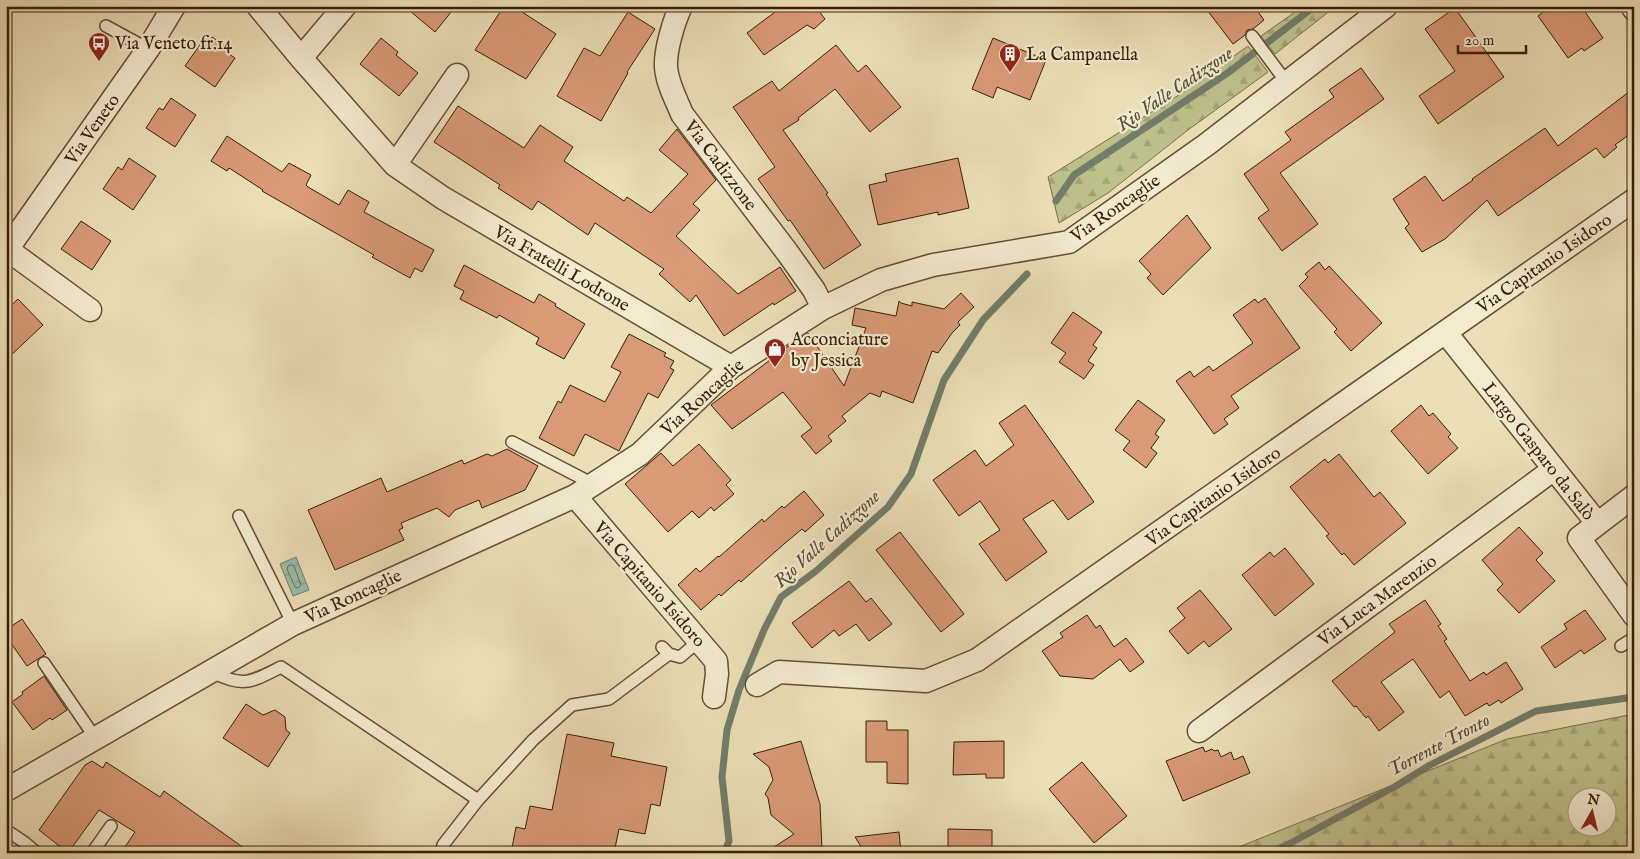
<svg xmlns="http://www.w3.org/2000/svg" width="1640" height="859" font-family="'IM FELL English',serif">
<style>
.forest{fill:url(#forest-firs);stroke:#7a7048;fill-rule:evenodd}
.water{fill:url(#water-ripples);stroke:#727d6a}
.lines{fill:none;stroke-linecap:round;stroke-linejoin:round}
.shore{stroke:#686e5a;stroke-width:1}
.stream{stroke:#727d6a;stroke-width:7}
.building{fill:#d99a76;stroke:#381e07}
.service-casing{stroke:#654e32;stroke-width:14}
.minor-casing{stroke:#654e32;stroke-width:25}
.service{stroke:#f2ebcf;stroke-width:11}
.minor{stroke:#f2ebcf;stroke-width:22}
.labels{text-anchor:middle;stroke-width:4.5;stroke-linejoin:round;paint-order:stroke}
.poi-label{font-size:18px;fill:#381e07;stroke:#f2ebcf;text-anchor:start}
.street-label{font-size:18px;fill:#381e07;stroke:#f2ebcf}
.water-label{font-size:19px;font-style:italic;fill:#554e39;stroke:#f2ebcf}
</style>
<defs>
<pattern id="forest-firs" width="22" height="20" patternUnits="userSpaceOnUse" patternTransform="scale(1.25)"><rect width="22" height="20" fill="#bdc18a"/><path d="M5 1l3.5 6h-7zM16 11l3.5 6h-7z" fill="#a3a576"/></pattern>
<pattern id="water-ripples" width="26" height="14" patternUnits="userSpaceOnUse" patternTransform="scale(1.25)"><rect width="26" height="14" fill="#98bdac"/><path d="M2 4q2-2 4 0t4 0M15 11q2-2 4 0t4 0" fill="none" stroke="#7d998a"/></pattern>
</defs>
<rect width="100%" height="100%" fill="#ebe0b5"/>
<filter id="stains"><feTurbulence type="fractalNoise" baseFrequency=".004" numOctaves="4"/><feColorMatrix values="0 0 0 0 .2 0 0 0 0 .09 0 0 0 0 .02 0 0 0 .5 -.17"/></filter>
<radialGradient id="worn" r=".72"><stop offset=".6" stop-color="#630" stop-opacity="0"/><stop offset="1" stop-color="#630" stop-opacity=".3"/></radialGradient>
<path class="forest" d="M1299,6H1336L1275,54L1261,36L1298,10Z
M1248,46L1268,72L1188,130L1108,193L1059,223L1048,177L1182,93Z
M1634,714V853H1224L1507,739ZM1578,796H1608V826H1578Z"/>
<path class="water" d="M296,557L309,590L293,596L280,564Z"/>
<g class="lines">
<path class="shore" d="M292,565L294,566L301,585L298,588L295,587L287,569L288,566Z"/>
<path class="stream" d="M1056,201L1074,175L1229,72L1315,6
M724,853L729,841L722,777L727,730L739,690L764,630L781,597L816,571L888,507L911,474L944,380L983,320L1027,274
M1268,853L1285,846L1396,786L1430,765L1536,711L1634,697"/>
</g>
<path class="building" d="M404,6H456L435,32Z
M504,6H513L556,34L526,79L475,50Z
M783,6H815L825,19L814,29L807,25L764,55L747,33Z
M1204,6H1254L1264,20L1253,29L1247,30L1245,35L1233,44Z
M1551,6H1581L1603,38L1584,51L1582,48L1568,58L1538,16Z
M1455,8L1504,77L1438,124L1419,96L1455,71L1425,29Z
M628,12L655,29L627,72L628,73L601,121L557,96L584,48L600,56Z
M212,37L228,48L226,52L235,58L215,87L185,66L202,42L206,45Z
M381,38L398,52L396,55L418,73L399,96L360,64Z
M993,38L1046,60L1030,100L997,87L993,98L972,89Z
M836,45L858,72L866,65L901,107L870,132L835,89L798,118L799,120L783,130L828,193L826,194L861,245L824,269L790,220L788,221L758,179L775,167L733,107L772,81L779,91Z
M1361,68L1384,99L1280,173L1318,224L1282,251L1258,218L1269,210L1244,174L1291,140L1285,132L1334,97L1329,90Z
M1634,88V131L1615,145L1617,147L1604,158L1596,148L1498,216L1487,200L1445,239L1422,252L1405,228L1409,224L1393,199L1425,176L1443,201L1473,180L1472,179L1545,128L1558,146Z
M171,98L196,115L175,147L146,128L159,108L163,110Z
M458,106L524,148L540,125L573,147L564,161L624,201L627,197L651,213L688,174L659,150L677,129L716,180L693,204L700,210L676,236L738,294L780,267L796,291L774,305L773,303L724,336L696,295L690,302L659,274L664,269L595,223L588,235L538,201L532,210L498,188L500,185L434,142Z
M227,136L282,172L289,163L311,175L306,185L308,187L339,205L348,190L369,202L364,212L434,250L422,272L415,268L410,278L372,257L374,255L262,191L263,190L229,168L227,171L211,161Z
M129,158L156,176L133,210L103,189L118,167L122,170Z
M958,158L969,208L938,215V212L878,225L869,185L887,181L885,174Z
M1187,215L1211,248L1163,295L1147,278L1151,274L1139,261Z
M81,221L111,241L92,270L61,249Z
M1319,262L1325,270L1329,266L1382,323L1351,351L1334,332L1337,329L1299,286L1308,277L1305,274Z
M464,265L534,303L539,294L556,304L555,306L585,324L564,359L536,344L539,338L499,315L497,318L460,299L464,291L454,286Z
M961,293L974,307L958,322L960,325L952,333L938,353L932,351L913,403L882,391L880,397L870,393L842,416L846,421L828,436L832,441L816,454L801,436L812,428L783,392L732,429L711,405L791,344L808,333L844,386L866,328L852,325L855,308L896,316L899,301L901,303L912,306V302L944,309Z
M1265,298L1300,348L1231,396L1239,408L1224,419L1228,424L1214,434L1176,381L1190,371L1194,377L1209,366L1213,371L1253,343L1233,315L1255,299L1258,303Z
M18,299L43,325L6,360V310Z
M1073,312L1102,332L1093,345L1097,348L1088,361L1094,365L1084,379L1059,362L1066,353L1051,343Z
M629,334L666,353L664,356L674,361L670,368L674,370L658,398L648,393L619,451L585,434L574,456L539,438L558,401L561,403L570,385L605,402L621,372L611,367Z
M1138,400L1165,420L1155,434L1159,437L1151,448L1157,453L1146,468L1123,450L1130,441L1115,430Z
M1025,405L1094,502L1068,520L1053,500L1023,519L1047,552L1006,581L979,544L1000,530L980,501L959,516L933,480L975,450L986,466L1014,445L999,423Z
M1421,405L1429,416L1433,413L1451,434L1448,437L1458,448L1428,474L1391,431Z
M699,444L731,480L726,485L734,494L714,511L711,507L699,518L692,511L668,532L625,484L661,453L673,466Z
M507,449L538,466L525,490L482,508L479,500L455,510L449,517L437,508L401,523L403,528L399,530L404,540L335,570L308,510L381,478L387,492L462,460L464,464L487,454L492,456Z
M1339,454L1374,497L1380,492L1406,523L1354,565L1344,553L1342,555L1326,536L1329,534L1290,487L1325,459L1328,463Z
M804,491L824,515L805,532L802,529L784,544L741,582L739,580L721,596L719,594L701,610L678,585L696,568L700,572L718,556L719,557L762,519L764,522L782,506L784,508Z
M1519,527L1543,553L1536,560L1555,581L1519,613L1497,590L1503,584L1482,560Z
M900,532L964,614L941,632L876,550Z
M1285,548L1314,584L1275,616L1242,575L1270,552L1274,557Z
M849,581L866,602L871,598L892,624L869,641L856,624L839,636L834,630L812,648L792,623Z
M1200,590L1232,629L1209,647L1204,641L1188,654L1169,631L1185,618L1177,608Z
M1425,600L1441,624L1438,626L1447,639L1444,641L1470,681L1484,672L1486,675L1506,662L1523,689L1501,703L1499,700L1489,706L1487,703L1465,716L1449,691L1440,698L1413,659L1381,682L1404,712L1379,731L1368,716L1366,718L1356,706L1354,707L1332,681L1395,632L1389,624Z
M1585,610L1606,639L1584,654L1581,650L1555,668L1541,647L1567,629L1564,624Z
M1087,615L1096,628L1100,625L1114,647L1126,638L1144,662L1130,672L1120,659L1093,679L1060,676L1042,651L1063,637L1060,633Z
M22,619L46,654L27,666L6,636V630Z
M44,676L67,710L52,720L50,718L33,730L12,702L23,694L22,692Z
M246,704L263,715L275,710L285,717L286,730L290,733L268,767L223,738Z
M866,721H887V730H908V784L887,783V762H866Z
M567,734L614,743L611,756L667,767L660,806L651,804L645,834L619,829L614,853H511L516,827L525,829L530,806L552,810Z
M801,741L820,804L822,850L765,853L794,834L771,815L768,798L765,794L773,780L769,767L753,754Z
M1004,741V778H986V774L953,775L954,742Z
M1203,747L1205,752L1212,749L1214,751L1218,750L1221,757L1231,752L1234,760L1243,756L1250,773L1183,801L1166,761Z
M92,761L103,768L106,762L160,797L164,791L251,853H121L135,832L99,810L68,853L39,830L85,765Z
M1082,762L1127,816L1094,843L1049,789Z
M948,829L992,830V853H948Z
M899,832L901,853H865L855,837Z"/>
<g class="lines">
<g class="service-casing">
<path id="service" d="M106,26L148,49
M1252,36L1287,83
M512,442L593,484
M239,516L293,624
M1621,646L1634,638
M662,647L669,654L680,657L699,641
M44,663L96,739
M212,672C244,688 251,682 281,667L478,800L533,740L572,705L609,699L669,654
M6,830L24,842L37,853
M92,853L111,826
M441,853L443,845L478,800"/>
</g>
<g class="minor-casing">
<path id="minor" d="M258,6L301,58L395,165L443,198L731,367
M681,6C674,21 665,50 666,67C667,83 676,99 682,114L787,252L814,290L823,308
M1632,6L1634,9
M301,58L345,6
M395,165L457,75
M8,250L90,310
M6,251L148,49L174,6
M1446,333L1597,523
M575,496L716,661L717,674L714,697
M1634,496L1579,538L1634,615
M757,685L779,672L926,681L977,660L1634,200
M1199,731L1554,469
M6,790L293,624L575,496L640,454L731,367L823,308L881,280L933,265L1069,242L1206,145L1386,6"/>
</g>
<use href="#service" class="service"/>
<use href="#minor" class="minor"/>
</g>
<defs>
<g id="bus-pin" transform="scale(1.125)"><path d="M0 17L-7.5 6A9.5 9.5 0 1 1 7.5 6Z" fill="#8f2418" stroke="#f2ebcf"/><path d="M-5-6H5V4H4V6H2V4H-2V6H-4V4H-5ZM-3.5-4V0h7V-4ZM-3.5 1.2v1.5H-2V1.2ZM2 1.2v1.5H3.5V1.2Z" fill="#fff"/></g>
<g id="building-pin" transform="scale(1.125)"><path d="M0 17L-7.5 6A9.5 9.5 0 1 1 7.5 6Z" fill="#8f2418" stroke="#f2ebcf"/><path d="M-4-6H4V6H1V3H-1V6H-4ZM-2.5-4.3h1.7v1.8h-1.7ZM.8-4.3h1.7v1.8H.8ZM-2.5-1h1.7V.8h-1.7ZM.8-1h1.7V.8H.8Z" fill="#fff"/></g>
<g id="shop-pin" transform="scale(1.125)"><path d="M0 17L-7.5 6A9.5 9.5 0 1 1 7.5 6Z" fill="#8f2418" stroke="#f2ebcf"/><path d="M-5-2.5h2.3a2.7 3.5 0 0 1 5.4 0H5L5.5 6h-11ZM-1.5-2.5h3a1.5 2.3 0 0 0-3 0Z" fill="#fff"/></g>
</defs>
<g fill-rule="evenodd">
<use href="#bus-pin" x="99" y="43"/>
<use href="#building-pin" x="1010" y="54"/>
<use href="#shop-pin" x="775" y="349"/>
</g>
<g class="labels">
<g class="poi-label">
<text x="115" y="49">Via Veneto fr.14</text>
<text x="1026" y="60">La Campanella</text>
<text x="791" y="345">Acconciature<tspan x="791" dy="21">by Jessica</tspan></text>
</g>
<g class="street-label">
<text transform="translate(92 129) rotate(-55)" y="6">Via Veneto</text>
<text transform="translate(721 165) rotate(53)" y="6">Via Cadizzone</text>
<text transform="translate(1115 208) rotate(-35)" y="6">Via Roncaglie</text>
<text transform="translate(1544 263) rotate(-35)" y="6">Via Capitanio Isidoro</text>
<text transform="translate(562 268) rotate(30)" y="6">Via Fratelli Lodrone</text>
<text transform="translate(702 397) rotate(-42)" y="6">Via Roncaglie</text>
<text transform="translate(1539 451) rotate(52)" y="6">Largo Gasparo da Salò</text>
<text transform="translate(1213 496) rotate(-35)" y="6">Via Capitanio Isidoro</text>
<text transform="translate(650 584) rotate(49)" y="6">Via Capitanio Isidoro</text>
<text transform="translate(353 596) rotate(-25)" y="6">Via Roncaglie</text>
<text transform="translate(1377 600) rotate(-36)" y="6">Via Luca Marenzio</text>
</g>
<g class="water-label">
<text transform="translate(1174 88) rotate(-34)" y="7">Rio Valle Cadizzone</text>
<text transform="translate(826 538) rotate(-42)" y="7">Rio Valle Cadizzone</text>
<text transform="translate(1438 744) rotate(-28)" y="7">Torrente Tronto</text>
</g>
</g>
<rect width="1640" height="859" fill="none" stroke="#ebe0b5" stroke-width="25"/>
<rect x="8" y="8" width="1625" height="844" fill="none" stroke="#381e07" stroke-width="2.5"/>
<rect x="12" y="12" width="1615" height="834" fill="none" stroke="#381e07"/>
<g transform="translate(1592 812) rotate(8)"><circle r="24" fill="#f2ebcf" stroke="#a8997f"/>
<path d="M0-4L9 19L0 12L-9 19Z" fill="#8f2418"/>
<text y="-8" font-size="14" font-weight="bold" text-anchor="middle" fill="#381e07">N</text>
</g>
<path d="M1458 45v8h68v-8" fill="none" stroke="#381e07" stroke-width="2.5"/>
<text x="1465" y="45" font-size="15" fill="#381e07" stroke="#f2ebcf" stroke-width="4" paint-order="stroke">20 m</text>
<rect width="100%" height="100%" filter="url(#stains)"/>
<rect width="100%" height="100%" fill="url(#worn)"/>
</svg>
